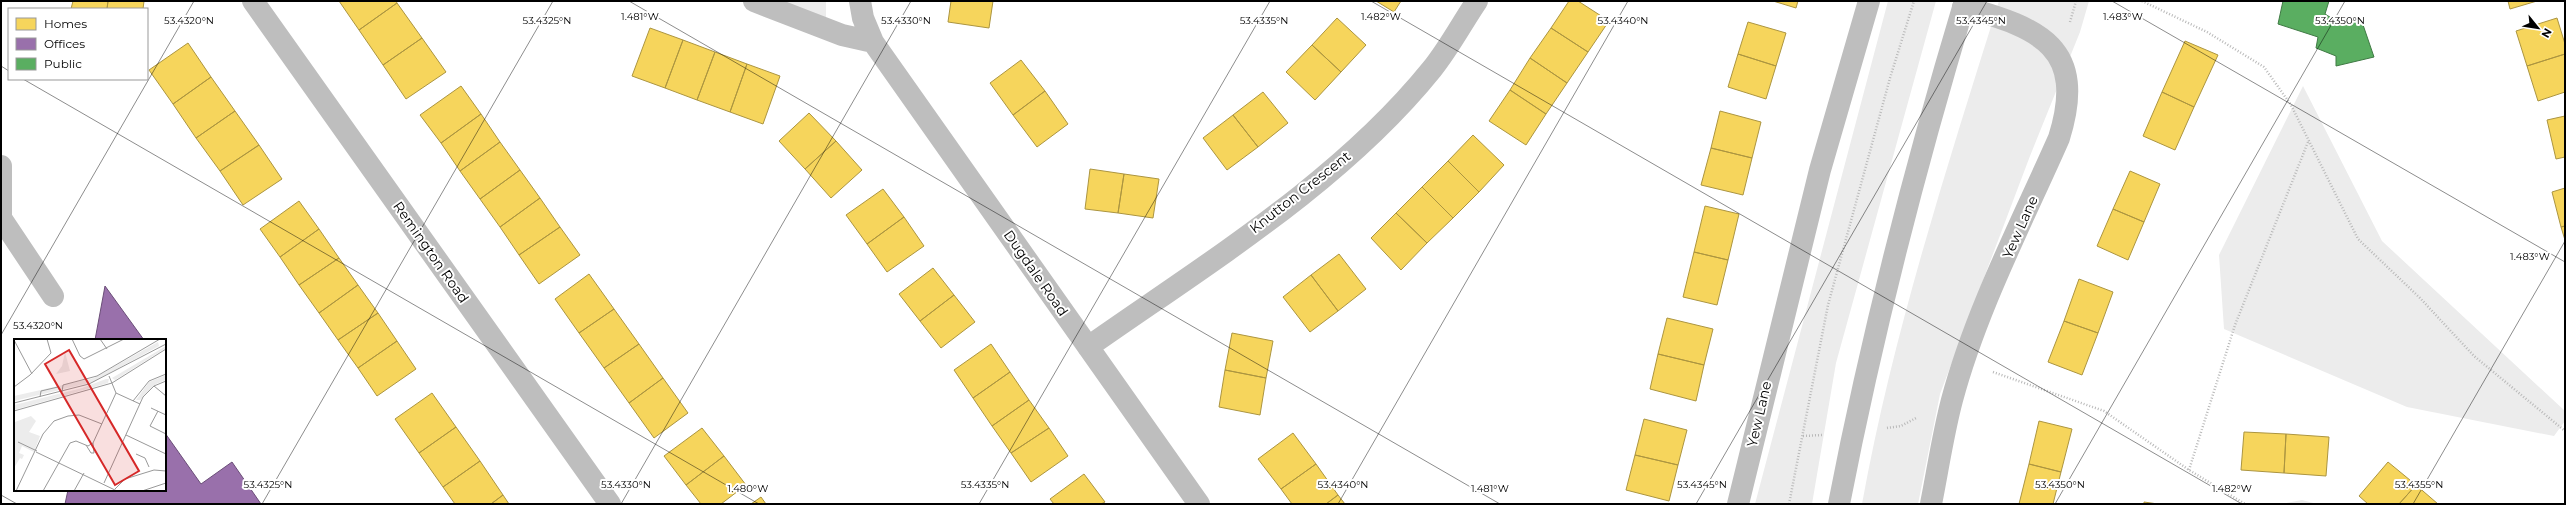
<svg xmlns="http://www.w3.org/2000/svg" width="2566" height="505" font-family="Montserrat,sans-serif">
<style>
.green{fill:#ececec}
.homes{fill:#f6d55c;stroke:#ac9540}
.offices{fill:#9970ab;stroke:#6b4e78}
.public{fill:#5aae61;stroke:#3f7a44}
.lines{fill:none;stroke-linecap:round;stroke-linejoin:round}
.path{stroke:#b9b9b9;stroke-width:2.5;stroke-dasharray:1 2;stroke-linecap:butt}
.minor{stroke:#bebebe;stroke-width:22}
.major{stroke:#bebebe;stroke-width:22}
.ticks{fill:none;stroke:#000;stroke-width:1;stroke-opacity:0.45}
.labels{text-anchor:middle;stroke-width:4;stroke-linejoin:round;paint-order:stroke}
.street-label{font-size:14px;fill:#000;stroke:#fff}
.inset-road{fill:none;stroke:#999;stroke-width:1}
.view{fill:#d62828;fill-opacity:0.15;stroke:#d62828;stroke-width:2}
.inset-edge{fill:none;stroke:#000;stroke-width:2}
.ticks-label{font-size:10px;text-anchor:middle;fill:#000;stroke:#fff;stroke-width:4;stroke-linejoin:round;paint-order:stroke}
</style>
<rect width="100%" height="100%" fill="#fff"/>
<path class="green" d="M781,1H826V19Z
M1888,1H1936L1836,363L1812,504H1755Z
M1999,1H2089L2080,32L2030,156L1940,394L1918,504H1862C1893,333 1947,167 1999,1Z
M2303,86L2382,241L2565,411V421L2554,436L2407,407L2224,329L2219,255Z
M2302,500L2317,504H2281Z"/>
<path class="homes" d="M73,1H108L107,9H71Z
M108,1H144L143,9H107Z
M339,1H396L397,3L359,30Z
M951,1H993L989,28L948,22Z
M1376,1H1401L1394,12Z
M1569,1H1578L1609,21L1588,52L1551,28Z
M1773,1H1798L1796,8Z
M2508,1H2537L2510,9Z
M397,3L422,38L383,65L359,30Z
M1337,18L1366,45L1341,72L1312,45Z
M2557,18L2565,44V54L2527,66L2516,31Z
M1748,22L1786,33L1776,66L1738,54Z
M650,28L683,40L665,88L632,76Z
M1551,28L1588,52L1567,83L1530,58Z
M422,38L446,72L406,99L383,65Z
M683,40L715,52L697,100L665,88Z
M2185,41L2218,55L2194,107L2162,92Z
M188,43L211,77L173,104L149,70Z
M1312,45L1341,72L1315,100L1286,72Z
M715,52L747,64L730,112L697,100Z
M1738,54L1776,66L1766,99L1728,87Z
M2565,54V92L2538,101L2527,66Z
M1530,58L1567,83L1546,114L1510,90Z
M1021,60L1045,91L1013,115L990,83Z
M747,64L780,76L763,124L730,112Z
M211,77L235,111L196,138L173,104Z
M461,86L481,114L441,143L420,115Z
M1510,90L1546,114L1526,145L1489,121Z
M1045,91L1068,124L1037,147L1013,115Z
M1263,92L1288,123L1258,147L1233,115Z
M2162,92L2194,107L2175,150L2143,136Z
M235,111L259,145L220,171L196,138Z
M1720,111L1761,122L1752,158L1711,148Z
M809,113L836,141L805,169L779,141Z
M481,114L500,142L460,171L441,143Z
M1233,115L1258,147L1227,170L1203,138Z
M2565,116V157L2556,159L2547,120Z
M1473,135L1504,165L1479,192L1448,161Z
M836,141L862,170L831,198L805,169Z
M500,142L520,170L480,199L460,171Z
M259,145L282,179L243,205L220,171Z
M1711,148L1752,158L1743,195L1701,185Z
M1448,161L1479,192L1453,218L1422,187Z
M1090,169L1124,174L1118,213L1085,209Z
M520,170L540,198L500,227L480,199Z
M2130,171L2160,184L2144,222L2113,209Z
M1124,174L1159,179L1153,218L1118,213Z
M1422,187L1453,218L1427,243L1396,213Z
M2565,188V226L2561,227L2552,192Z
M883,189L904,217L867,244L846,215Z
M540,198L560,227L519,255L500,227Z
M299,201L319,229L280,257L260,229Z
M1705,206L1739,214L1728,260L1694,252Z
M2113,209L2144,222L2128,260L2097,246Z
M1396,213L1427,243L1401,270L1371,238Z
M904,217L924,246L887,272L867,244Z
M2565,226V240L2561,227Z
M560,227L580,255L539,284L519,255Z
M319,229L339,258L299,285L280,257Z
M1694,252L1728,260L1717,305L1683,297Z
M1339,254L1366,289L1338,311L1311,275Z
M339,258L358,285L319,313L299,285Z
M933,268L954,295L920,321L899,294Z
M589,274L614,309L579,333L555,299Z
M1311,275L1338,311L1310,332L1283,297Z
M2079,279L2113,292L2098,333L2064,321Z
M358,285L378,313L338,340L319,313Z
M954,295L975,322L941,348L920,321Z
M614,309L639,344L604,368L579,333Z
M378,313L397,341L358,368L338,340Z
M1667,318L1713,329L1704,365L1658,354Z
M2064,321L2098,333L2082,375L2048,362Z
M1232,333L1273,341L1266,378L1225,370Z
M397,341L416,369L377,396L358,368Z
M639,344L663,378L629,403L604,368Z
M991,344L1010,372L973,398L954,370Z
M1658,354L1704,365L1696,401L1650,389Z
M1225,370L1266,378L1260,415L1219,407Z
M1010,372L1029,400L992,426L973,398Z
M663,378L688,413L654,438L629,403Z
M432,393L456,427L419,453L395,419Z
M1029,400L1049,428L1011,453L992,426Z
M1644,419L1687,430L1678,465L1635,455Z
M2039,421L2072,429L2061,472L2029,464Z
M456,427L480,461L443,487L419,453Z
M702,428L724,456L686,485L664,456Z
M1049,428L1068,456L1031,482L1011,453Z
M2244,432L2286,434L2284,473L2241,470Z
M1293,433L1316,464L1281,489L1258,459Z
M2286,434L2329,437L2326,476L2284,473Z
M1635,455L1678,465L1669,501L1626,490Z
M724,456L746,485L721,504H701L686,485Z
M480,461L503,495L491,504H455L443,487Z
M2388,462L2416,485L2399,504H2368L2359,496Z
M1316,464L1338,495L1326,504H1292L1281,489Z
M2029,464L2061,472L2053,504H2019Z
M1084,474L1105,502L1101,504H1054L1050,499Z
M2416,485L2438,504H2399Z
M503,495L509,504H491Z
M1338,495L1345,504H1326Z
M761,497L766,504H751Z
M2144,502L2158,504H2144Z"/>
<path class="offices" d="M105,286L144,340H95Z
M165,433L201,484L232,462L261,504H65L68,490H165Z"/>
<path class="public" d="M2283,1H2329L2325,14L2341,24L2361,19L2374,57L2336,66V56L2316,48L2318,37L2278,24Z"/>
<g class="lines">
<path class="path" d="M2142,1L2207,32L2264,67L2291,105L2358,239L2420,298L2474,356L2565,431
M2070,22L2076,1
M1993,372L2104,411L2189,470L2245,504
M1887,428L1901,426L1916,418
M1803,436L1822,435
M2189,470L2235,325L2308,142
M1789,504L1828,305L1890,78L1914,1"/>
<path class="minor" d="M253,1L610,504
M754,1L842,35L873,42
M860,1L863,18L873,42L1199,504
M1,166V216
M1,218L53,296
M1088,347C1206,264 1341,182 1432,69C1449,48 1462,23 1477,1
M1738,504L1820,170L1869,1
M1931,504C1938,469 1943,434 1952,400C1976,310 2022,222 2059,138C2087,48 2041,28 1963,7"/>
<path class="major" d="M1839,504C1872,334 1915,167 1965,1"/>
</g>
<path class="ticks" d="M629,1L1500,504M1371,1L2242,504M2112,1L2565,262M1,66L9,71M23,79L759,504M1,335L194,1M1,495L17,504M262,504L553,1M621,504L911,1M979,504L1270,1M1338,504L1628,1M1696,504L1987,1M2055,504L2345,1M2413,504L2565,241"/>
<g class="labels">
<g class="street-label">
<text transform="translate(1300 192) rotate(-38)" y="5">Knutton Crescent</text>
<text transform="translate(2020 227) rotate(-66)" y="5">Yew Lane</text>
<text transform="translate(431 252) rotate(55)" y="5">Remington Road</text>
<text transform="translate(1036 273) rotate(55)" y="5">Dugdale Road</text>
<text transform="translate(1759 414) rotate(-77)" y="5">Yew Lane</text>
</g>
</g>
<g transform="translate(14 339)">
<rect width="152" height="152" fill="#fff"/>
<path d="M144,3L145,7L79,43L0,62V57L80,39ZM152,7V9L101,41L98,39ZM51,13L56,32L42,35L48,27ZM152,36V41L142,45L126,61H122L135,43ZM92,40H95L94,44L0,71V66L68,49ZM17,77L22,82L15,93L26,97L20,113L8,107L5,114L10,116L8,120L6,119L0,129L1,83Z" fill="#ececec"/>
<path class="inset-road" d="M58,0L66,17L70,20L110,0M86,0L93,10M0,1L18,35M140,47L152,57M0,48L16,36L37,14L33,0M48,53L49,46L83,37L146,0M102,54L126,65M26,58L27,52L44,48M119,62L135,42L152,35M0,64L75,45L152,5M137,69L152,76M0,72L98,44L152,10M144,72L136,87L152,95M112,96L152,115M4,103L23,112M72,106L77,114H80L79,104M22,113L103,152M122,115L131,119L135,128M90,144L129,58L140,47L152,42M101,150L111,140L140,131L152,132M2,152L29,95L40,82L54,77L65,76L88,85M29,152L56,104L62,102L74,107L79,104L102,54L95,37M60,152L70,134M128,152L152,144"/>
<path class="view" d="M55,11L125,132L101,146L31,25Z"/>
<rect width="152" height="152" class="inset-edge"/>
</g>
<g class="ticks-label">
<text x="2123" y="20">1.483°W</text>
<text x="640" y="20">1.481°W</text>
<text x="1381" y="20">1.482°W</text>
<text x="189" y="24">53.4320°N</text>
<text x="547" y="24">53.4325°N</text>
<text x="906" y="24">53.4330°N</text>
<text x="1264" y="24">53.4335°N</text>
<text x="1623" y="24">53.4340°N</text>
<text x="1981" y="24">53.4345°N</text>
<text x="2340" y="24">53.4350°N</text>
<text x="2530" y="260">1.483°W</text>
<text x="38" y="329">53.4320°N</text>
<text x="268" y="488">53.4325°N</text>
<text x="626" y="488">53.4330°N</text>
<text x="985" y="488">53.4335°N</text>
<text x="1343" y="488">53.4340°N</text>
<text x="1702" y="488">53.4345°N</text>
<text x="2060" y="488">53.4350°N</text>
<text x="2419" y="488">53.4355°N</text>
<text x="748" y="492">1.480°W</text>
<text x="1490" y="492">1.481°W</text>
<text x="2232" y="492">1.482°W</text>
</g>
<rect width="2566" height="505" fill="none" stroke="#000000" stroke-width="4"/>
<rect x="8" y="8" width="140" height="72" fill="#ffffff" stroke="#999999"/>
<rect x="16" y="18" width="20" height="12" fill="#f6d55c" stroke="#999999"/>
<text x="44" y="28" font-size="12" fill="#000000">Homes</text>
<rect x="16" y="38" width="20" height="12" fill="#9970ab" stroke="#999999"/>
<text x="44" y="48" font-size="12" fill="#000000">Offices</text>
<rect x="16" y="58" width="20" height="12" fill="#5aae61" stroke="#999999"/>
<text x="44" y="68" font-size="12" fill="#000000">Public</text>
<g transform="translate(2538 28) rotate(120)" stroke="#ffffff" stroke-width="3" paint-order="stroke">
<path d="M0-3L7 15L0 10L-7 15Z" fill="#000000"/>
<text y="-6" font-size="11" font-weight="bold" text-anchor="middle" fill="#000000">N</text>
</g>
</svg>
